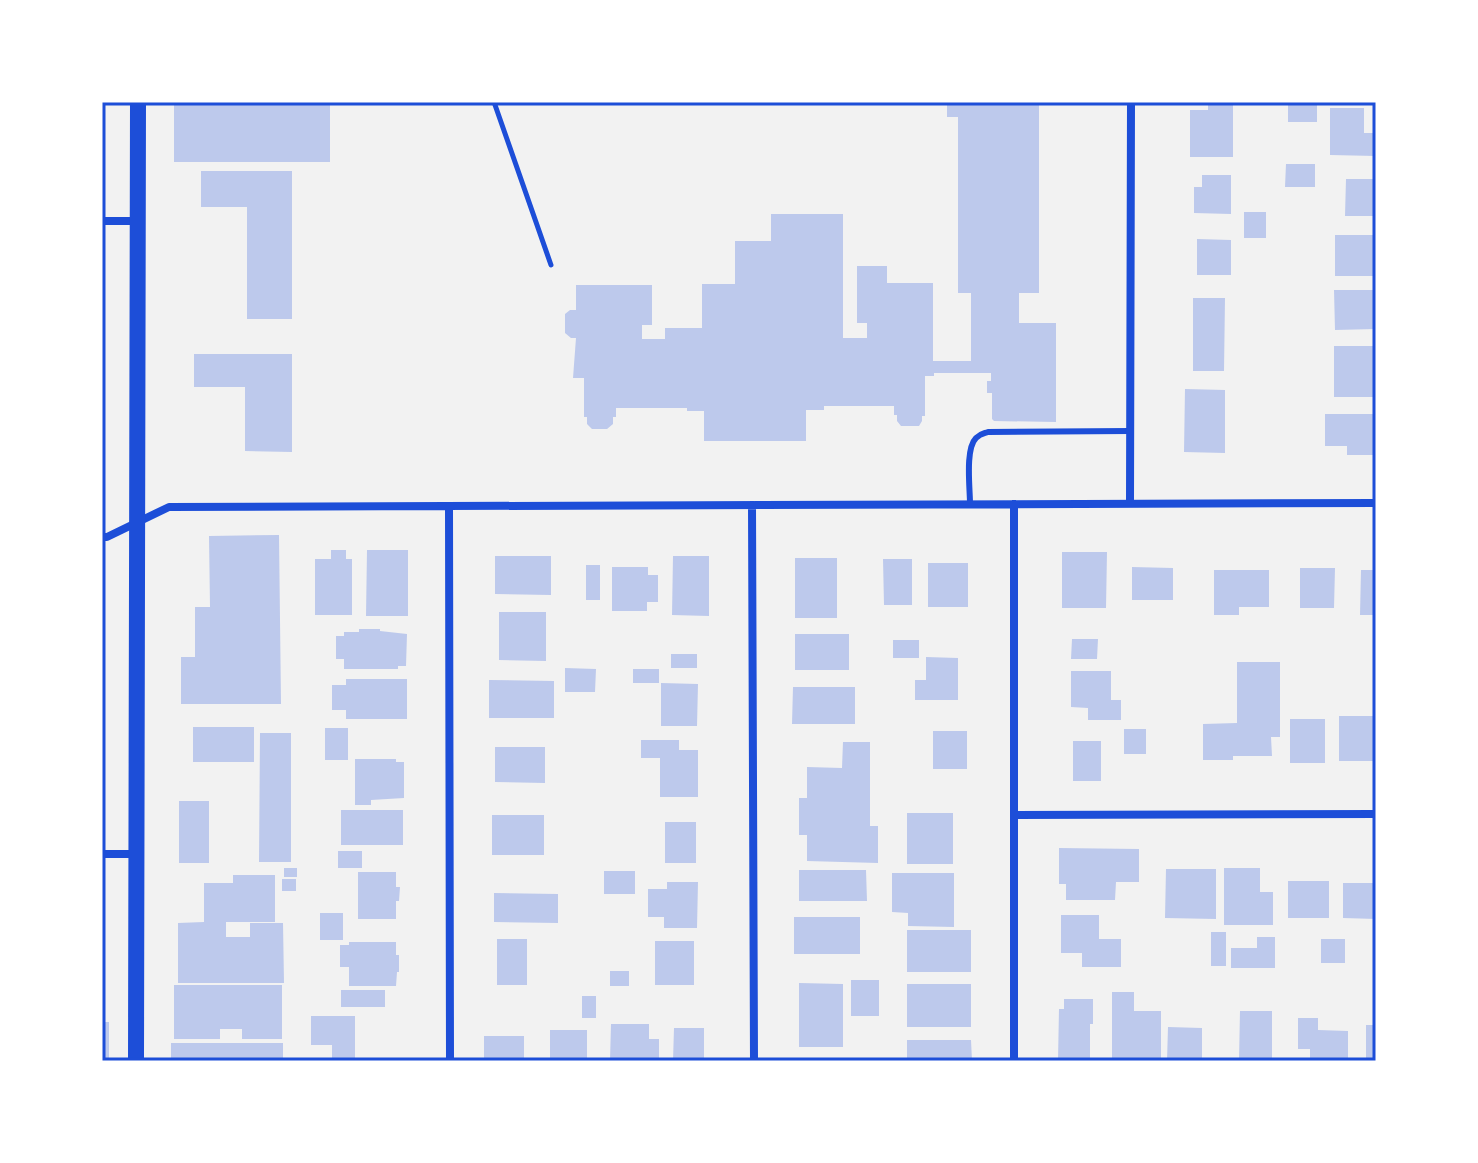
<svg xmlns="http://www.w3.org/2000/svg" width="1478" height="1163" font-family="'Space Grotesk',sans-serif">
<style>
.building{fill:#bdc9ec}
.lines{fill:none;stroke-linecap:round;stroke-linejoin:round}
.path{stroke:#1d4ed8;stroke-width:5}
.service{stroke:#1d4ed8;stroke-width:6}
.minor{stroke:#1d4ed8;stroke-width:8}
.secondary{stroke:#1d4ed8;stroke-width:16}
.neatline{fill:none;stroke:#1d4ed8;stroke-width:3}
</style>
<rect width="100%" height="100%" fill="#f2f2f2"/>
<path class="building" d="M174,102H330V162H174Z
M947,102H1039V293H1019V323H1056V422L994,421L992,419V393H987V381H991V373H934V376H925V416H922V421L919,426H901L897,421V415H894V406H824V410H806V441H704V411H687V408H616V417H613V424L607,429H592L587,424V417H584V378H573L576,338H571L565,333V314L570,310H576V285H652V325H642V339H665V328H702V284H735V241H771V214H843V338H867V323H857V266H887V283H933V361H971V293H958V117H947Z
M1208,102H1233V157H1190V110H1208Z
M1288,102H1317V122H1288Z
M1330,108H1364V133H1376V156L1330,155Z
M1286,164H1315V187H1285Z
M201,171H292V319H247V207H201Z
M1202,175H1231V214L1194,213V187H1202Z
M1346,179H1376V216H1345Z
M1244,212H1266V238H1244Z
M1335,235H1376V276H1335Z
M1197,239L1231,240V275H1197Z
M1334,290H1376V329L1335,330Z
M1193,298H1225L1224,371H1193Z
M1334,346H1376V397H1334Z
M194,354H292V452L245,451V387H194Z
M1185,389L1225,390V453L1184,452Z
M1325,414H1376V455H1347V446H1325Z
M279,535L281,704H181V657H195V607H210L209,536Z
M331,550H346V559H352V615H315V559H331Z
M367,550H408V616H366Z
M1062,552H1107L1106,608H1062Z
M495,556H551V595L495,594Z
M673,556H709V616L672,615Z
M795,558H837V618H795Z
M883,559H912V605H884Z
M928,563H968V607H928Z
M586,565H600V600H586Z
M612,567H648V575H658V602H647V611H612Z
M1132,567L1173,568V600H1132Z
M1300,568H1335L1334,608H1300Z
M1214,570H1269V607H1239V615H1214Z
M1361,570H1376V615H1360Z
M499,612H546V661L499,660Z
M359,629H380V631L407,634L406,666H398V669H344V659H336V636H344V632H359Z
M795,634H849V670H795Z
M1072,639H1098L1097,659H1071Z
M893,640H919V658H893Z
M671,654H697V668H671Z
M926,657L958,658V700H915V680H926Z
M1237,662H1280V737H1271L1272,756H1233V760H1203V724L1237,723Z
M565,668L596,669L595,692H565Z
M633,669H659V683H633Z
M1071,671H1111V700H1121V720H1088V708L1071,707Z
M346,679H407V719H346V710H332V685H346Z
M489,680L554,681V718H489Z
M661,683L698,684L697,726H661Z
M793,687H855V724H792Z
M1339,716H1375V761H1339Z
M1290,719H1325V763H1290Z
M193,727H254V762H193Z
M325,728H348V760H325Z
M1124,729H1146V754H1124Z
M933,731H967V769H933Z
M260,733H291V862H259Z
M641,740H679V750H698V797H660V758H641Z
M1073,741H1101V781H1073Z
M843,742H870V826H878V863L807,861V835H799V798H807V767L842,768Z
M495,747H545V783L495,782Z
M355,759H396V762H404V798L371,800V805H355Z
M179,801H209V863H179Z
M341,810H403V845H341Z
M907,813H953V864H907Z
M492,815H544V855H492Z
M665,822H696V863H665Z
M1059,848L1139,849V882H1116L1115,900H1066V884H1059Z
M338,851H362V868H338Z
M284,868H297V877H284Z
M1224,868H1260V892H1273V925H1224Z
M1166,869H1216V919L1165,918Z
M799,870H866L867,901H799Z
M604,871H635V894H604Z
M358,872H396V887H400L399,901H396V919H358Z
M892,873H954V927L908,926V913L892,912Z
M233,875H275V922H226V937H250V923H283L284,983H178V923L204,922V883H233Z
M282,879H296V891H282Z
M1288,881H1329V918H1288Z
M667,882H698L697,928H664V917H648V889H667Z
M1343,883H1376V919L1343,918Z
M494,893L558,894V923L494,922Z
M320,913H343V940H320Z
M1061,915H1099V939H1121V967H1082V953H1061Z
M794,917H860V954H794Z
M907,930H971V972H907Z
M1211,932H1226V966H1211Z
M1257,937H1275V968H1231V948H1257Z
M497,939H527V985H497Z
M1321,939H1345V963H1321Z
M655,941H694V985H655Z
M349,942H396V955H399V972H397L396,986H349V967H340V945H349Z
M610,971H629V986H610Z
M851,980H879V1016H851Z
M799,983L843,984V1047H799Z
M907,984H971V1027H907Z
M174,985H282V1039H242V1029H220V1039H174Z
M341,990H385V1007H341Z
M1112,992H1134V1011H1161V1061H1112Z
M582,996H596V1018H582Z
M1064,999H1093V1024H1090V1061H1058L1059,1009H1064Z
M1240,1011H1272V1061H1239Z
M311,1016H355V1058H332V1045H311Z
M1298,1018H1318V1030L1348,1031V1061H1310V1049H1298Z
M102,1022H109V1061H102Z
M611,1024H649V1039H659V1061H610Z
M1366,1025H1376V1061H1366Z
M1168,1027L1202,1028V1061H1167Z
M674,1028H704V1061H673Z
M550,1030H587V1061H550Z
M484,1036H524V1061H484Z
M907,1040H971L972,1061H907Z
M171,1043H283V1061H171Z"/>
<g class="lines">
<path class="path" d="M494,102L551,265"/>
<path class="service" d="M970,504C970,488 965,449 976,438C980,434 982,434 988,432L1130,431"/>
<path class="minor" d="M102,221H137
M1130,503L1131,102
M1014,504V1061
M752,505L754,1061
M449,506L450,1061
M102,537H107L169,507L1376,503
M1014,815L1376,814
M102,854H136"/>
<path class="secondary" d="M136,1061L138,102"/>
</g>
<rect width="1478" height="1163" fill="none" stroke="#ffffff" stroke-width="208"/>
<rect x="104" y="104" width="1270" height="955" class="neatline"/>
</svg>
